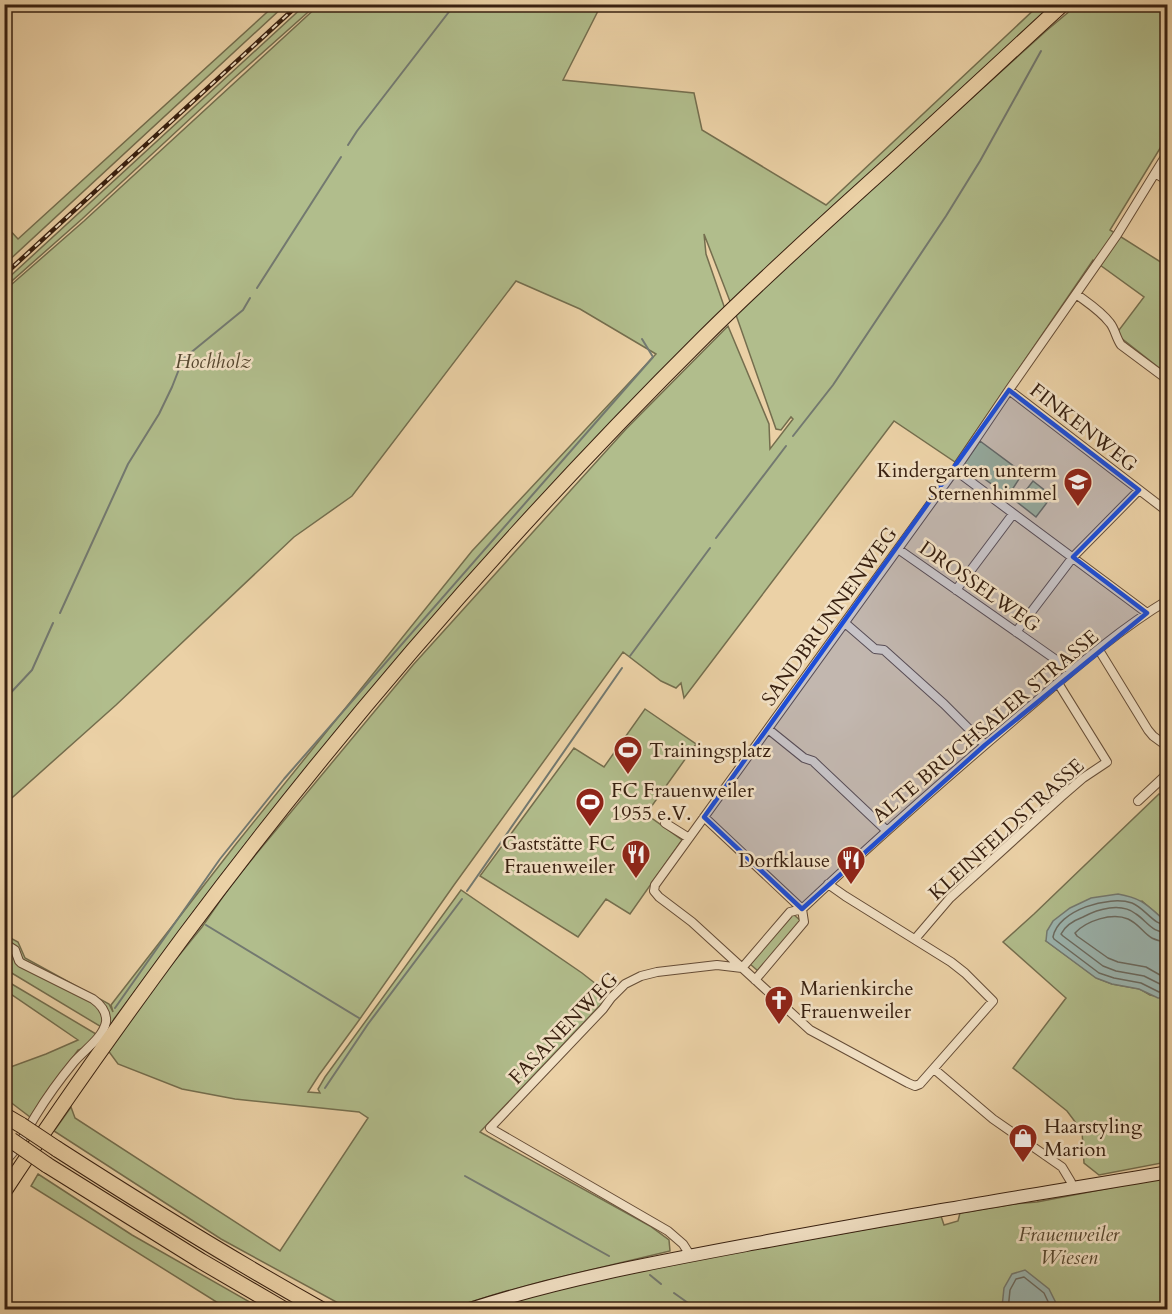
<svg xmlns="http://www.w3.org/2000/svg" width="1172" height="1314" font-family="Cardo,serif">
<style>
.green{fill:#b1bd8c;stroke:#746e4e;stroke-width:1.5}
.water{fill:#9bb5b0;stroke:#737970;stroke-width:1.5}
.lines{fill:none;stroke-linecap:round;stroke-linejoin:round}
.shore{stroke:#6a6a60;stroke-width:1.5}
.stream{stroke:#737970;stroke-width:2}
.minor-casing{stroke:#654c36;stroke-width:10}
.secondary-casing{stroke:#382010;stroke-width:14}
.primary-casing{stroke:#382010;stroke-width:16}
.motorway-casing{stroke:#382010;stroke-width:17}
.minor{stroke:#f2e1c5;stroke-width:8}
.secondary{stroke:#f2e1c5;stroke-width:12}
.primary{stroke:#ebd1a6;stroke-width:14}
.motorway{stroke:#ebd1a6;stroke-width:15}
.rail-casing{stroke:#382010;stroke-width:4.5}
.rail{stroke:#f2e1c5;stroke-width:2;stroke-dasharray:7;stroke-linecap:butt}
.motorway-bridge-casing{stroke:#382010;stroke-width:17;stroke-linecap:butt}
.motorway-bridge{stroke:#ebd1a6;stroke-width:15}
.marked{fill:#1d4ed8;fill-opacity:0.2;stroke:#1d4ed8;stroke-width:4.5;stroke-linejoin:round}
.labels{text-anchor:middle;stroke-width:5;stroke-linejoin:round;paint-order:stroke}
.park-label{font-size:20px;font-style:italic;fill:#56472f;stroke:#f2e1c5}
.street-label{font-size:20px;fill:#382010;stroke:#f2e1c5}
.poi-label{font-size:20px;fill:#382010;stroke:#f2e1c5;text-anchor:start}
</style>
<rect width="100%" height="100%" fill="#ebd1a6"/>
<filter id="stains"><feTurbulence type="fractalNoise" baseFrequency=".00333" numOctaves="4"/><feColorMatrix values="0 0 0 0 .2 0 0 0 0 .09 0 0 0 0 .02 0 0 0 .5 -.17"/></filter>
<radialGradient id="worn" r=".72"><stop offset=".6" stop-color="#630" stop-opacity="0"/><stop offset="1" stop-color="#630" stop-opacity=".3"/></radialGradient>
<path class="green" d="M276,4L285,5L5,264V225L18,239Z
M455,4L457,7L459,4L601,5L563,80L694,93L702,130L826,205L1039,5H1056L731,304L704,234L706,254L725,309C547,481 385,665 233,860C192,912 154,966 114,1019L108,1031L5,969V935L18,942L25,958L109,1004L113,1012L111,1005L236,844L472,551L656,354L580,309L516,281L352,496L294,537L116,705L5,804L4,291L84,221L319,5Z
M305,5H316L233,79L82,219L5,287V281Z
M1077,5H1167V137L1110,230L1167,266V374L1116,334L1144,297L1093,260L955,462L894,421L684,698L681,683L676,688L661,681L623,652L454,885L357,1023L319,1075L308,1092L320,1093L318,1089L325,1077L461,890L582,973L610,995L480,1132L650,1226L669,1240L670,1251L544,1281L503,1292L448,1309H349L221,1239L54,1131L71,1107L75,1118L280,1251L368,1118L359,1112L235,1099L182,1089L118,1064L107,1049L138,1006L202,927L233,882L413,665L626,429L728,326L769,424L770,449L793,419L791,417L781,430L776,429L735,312L1046,31Z
M980,441L1023,473L1008,496L964,464Z
M1033,481L1052,496L1036,517L1017,502Z
M645,709L696,744L646,814L682,840L630,914L606,899L578,937L480,876L574,748L604,767Z
M1159,794L1167,799V918L1163,919L1142,901L1046,941L1097,978L1112,984L1140,989L1150,995L1165,998L1167,991V1162L1099,1175L1084,1163L1082,1131L1067,1111L1013,1068L1066,998L1003,942L1034,914Z
M793,914L801,921L758,971L750,964Z
M5,980L96,1034L86,1047L78,1050L30,1117L5,1098V1069L46,1054L78,1040L5,990Z
M38,1174L132,1235L262,1309H221L223,1306L31,1186Z
M1167,1177V1309L488,1310L554,1289L643,1269L941,1216L944,1225L958,1221L960,1213L1014,1204L1037,1202Z"/>
<path class="water" d="M1118,894C1141,898 1146,904 1163,919L1167,918L1168,991L1165,998H1158L1139,989L1112,984L1096,978L1046,941L1047,931L1053,921L1070,908L1091,898Z
M1025,1270L1049,1289L1059,1309H1004L1002,1307L1004,1288L1012,1274Z"/>
<g class="lines">
<path class="shore" d="M1168,925C1154,926 1145,908 1132,903C1109,895 1058,910 1053,937L1054,939L1099,973L1114,978L1141,983L1159,992L1168,991
M1168,932C1153,934 1147,921 1136,914C1121,902 1098,909 1083,917C1075,920 1065,926 1061,934L1063,936L1103,966L1116,971L1144,976L1160,984H1168
M1168,941C1146,943 1144,926 1128,919C1112,912 1086,921 1075,933L1077,936L1108,958L1118,962L1146,967L1160,975H1168
M1008,1310L1010,1290L1016,1279L1024,1277L1044,1293L1052,1310"/>
<path class="stream" d="M348,145L357,131L455,4
M257,288L341,157
M793,436L833,385L946,216L980,161L1041,51
M716,538L786,446
M60,613L128,464L159,414L172,387L183,359L243,310L250,298
M630,656L710,548
M4,700L32,670L53,623
M467,891L622,668
M206,925L359,1018
M115,1008L220,859L284,779L653,357L642,339
M325,1088L368,1024L462,899
M465,1176L609,1256
M650,1275L661,1284
M674,1293L698,1310"/>
<g class="minor-casing">
<path id="minor" d="M1155,173L1168,181
M1076,294C1088,303 1101,311 1110,323C1115,329 1116,338 1121,345L1168,380
M1009,390L1168,512
M955,470L1147,613
M898,549L1072,671
M956,590L1013,514
M845,623L875,649L884,650L944,704L985,745
M1016,632L1073,557L1139,490
M1099,650L1148,730L1153,736L1168,747
M768,729L804,758L813,761L886,830
M1138,801L1168,773
M704,817L802,909
M665,823L689,838
M828,884L845,896L951,962L965,973L993,1001L920,1084L915,1086L908,1083L810,1030L692,922L659,897L654,891L655,885L955,470L1009,390L1117,235L1168,152
M915,939L950,898L1061,797L1083,778L1107,762L1058,683
M4,943L15,950L19,961L21,963L93,999C100,1004 107,1012 106,1022C103,1038 84,1050 74,1062C60,1079 47,1097 36,1115C26,1131 18,1150 4,1162
M742,968L790,912L802,909C873,842 946,778 1020,715C1066,676 1116,631 1168,600
M755,980L804,922L802,909
M934,1069L993,1119L1062,1167L1071,1182L1072,1189
M690,1255L683,1244L668,1231L490,1128L603,1009L611,998L625,984L641,976L657,972L717,965L742,968"/>
</g>
<g class="secondary-casing">
<path id="secondary" d="M467,1310C565,1278 667,1260 768,1241C828,1230 888,1219 948,1209C1021,1196 1094,1185 1168,1172"/>
</g>
<g class="primary-casing">
<path id="primary" d="M4,1192C61,1105 122,1020 184,936C342,724 516,524 704,337C764,277 828,220 892,162C949,110 1006,57 1063,4"/>
</g>
<g class="motorway-casing">
<path id="motorway" d="M4,1115L21,1125
M57,1149C144,1205 231,1259 322,1310
M47,1165L201,1261L285,1310"/>
</g>
<use href="#minor" class="minor"/>
<use href="#secondary" class="secondary"/>
<use href="#primary" class="primary"/>
<use href="#motorway" class="motorway"/>
<g class="rail-casing">
<path id="rail" d="M4,275L299,4"/>
</g>
<use href="#rail" class="rail"/>
<g class="motorway-bridge-casing">
<path id="motorway-bridge" d="M21,1125L57,1149
M11,1140L47,1165"/>
</g>
<use href="#motorway-bridge" class="motorway-bridge"/>
</g>
<path class="marked" d="M1009,390L1139,490L1073,557L1147,613L985,745L802,909L704,817Z"/>
<defs>
<g id="school-pin" transform="scale(1.5)"><path d="M0 17L-7.5 6A9.5 9.5 0 1 1 7.5 6Z" fill="#8f2418" stroke="#f2e1c5"/><path d="M0-5L7-2L0 1L-7-2ZM-4 1L0 2.5L4 1V4Q0 6-4 4Z" fill="#fff"/></g>
<g id="stadium-pin" transform="scale(1.5)"><path d="M0 17L-7.5 6A9.5 9.5 0 1 1 7.5 6Z" fill="#8f2418" stroke="#f2e1c5"/><path d="M0-5a6.5 5 0 1 0 0 10a6.5 5 0 1 0 0-10ZM-3.5-1.8h7v3.6h-7Z" fill="#fff"/></g>
<g id="restaurant-pin" transform="scale(1.5)"><path d="M0 17L-7.5 6A9.5 9.5 0 1 1 7.5 6Z" fill="#8f2418" stroke="#f2e1c5"/><path d="M-5-6h1v4h1v-4h1v4h1v-4h1v5L-1.5 .5V6h-2V.5L-5-1ZM5-6V6H3V1.5H1.5Q1.5-4 5-6Z" fill="#fff"/></g>
<g id="church-pin" transform="scale(1.5)"><path d="M0 17L-7.5 6A9.5 9.5 0 1 1 7.5 6Z" fill="#8f2418" stroke="#f2e1c5"/><path d="M-1.2-6h2.4v3.5h3.3v2.4h-3.3V6h-2.4V-.1h-3.3v-2.4h3.3Z" fill="#fff"/></g>
<g id="shop-pin" transform="scale(1.5)"><path d="M0 17L-7.5 6A9.5 9.5 0 1 1 7.5 6Z" fill="#8f2418" stroke="#f2e1c5"/><path d="M-5-2.5h2.3a2.7 3.5 0 0 1 5.4 0H5L5.5 6h-11ZM-1.5-2.5h3a1.5 2.3 0 0 0-3 0Z" fill="#fff"/></g>
</defs>
<g fill-rule="evenodd">
<use href="#school-pin" x="1078" y="482"/>
<use href="#stadium-pin" x="628" y="750"/>
<use href="#stadium-pin" x="590" y="802"/>
<use href="#restaurant-pin" x="636" y="854"/>
<use href="#restaurant-pin" x="851" y="860"/>
<use href="#church-pin" x="779" y="1000"/>
<use href="#shop-pin" x="1023" y="1138"/>
</g>
<g class="labels">
<g class="park-label">
<text x="213" y="368">Hochholz</text>
<text x="1069" y="1241">Frauenweiler<tspan x="1069" dy="23">Wiesen</tspan></text>
</g>
<g class="street-label">
<text transform="translate(1084 427) rotate(38)" y="7">FINKENWEG</text>
<text transform="translate(980 586) rotate(35)" y="7">DROSSELWEG</text>
<text transform="translate(829 616) rotate(-54)" y="7">SANDBRUNNENWEG</text>
<text transform="translate(985 726) rotate(-40)" y="7">ALTE BRUCHSALER STRASSE</text>
<text transform="translate(1006 829) rotate(-42)" y="7">KLEINFELDSTRASSE</text>
<text transform="translate(563 1028) rotate(-46)" y="7">FASANENWEG</text>
</g>
<g class="poi-label">
<text x="1057" y="477" text-anchor="end">Kindergarten unterm<tspan x="1057" dy="23">Sternenhimmel</tspan></text>
<text x="649" y="757">Trainingsplatz</text>
<text x="611" y="797">FC Frauenweiler<tspan x="611" dy="23">1955 e.V.</tspan></text>
<text x="615" y="850" text-anchor="end">Gaststätte FC<tspan x="615" dy="23">Frauenweiler</tspan></text>
<text x="830" y="867" text-anchor="end">Dorfklause</text>
<text x="800" y="995">Marienkirche<tspan x="800" dy="23">Frauenweiler</tspan></text>
<text x="1044" y="1133">Haarstyling<tspan x="1044" dy="23">Marion</tspan></text>
</g>
</g>
<rect width="1172" height="1314" fill="none" stroke="#ebd1a6" stroke-width="24"/>
<rect x="6" y="6" width="1160" height="1302" fill="none" stroke="#382010" stroke-width="3"/>
<rect x="12" y="12" width="1148" height="1290" fill="none" stroke="#382010" stroke-width="1.5"/>
<rect width="100%" height="100%" filter="url(#stains)"/>
<rect width="100%" height="100%" fill="url(#worn)"/>
</svg>
